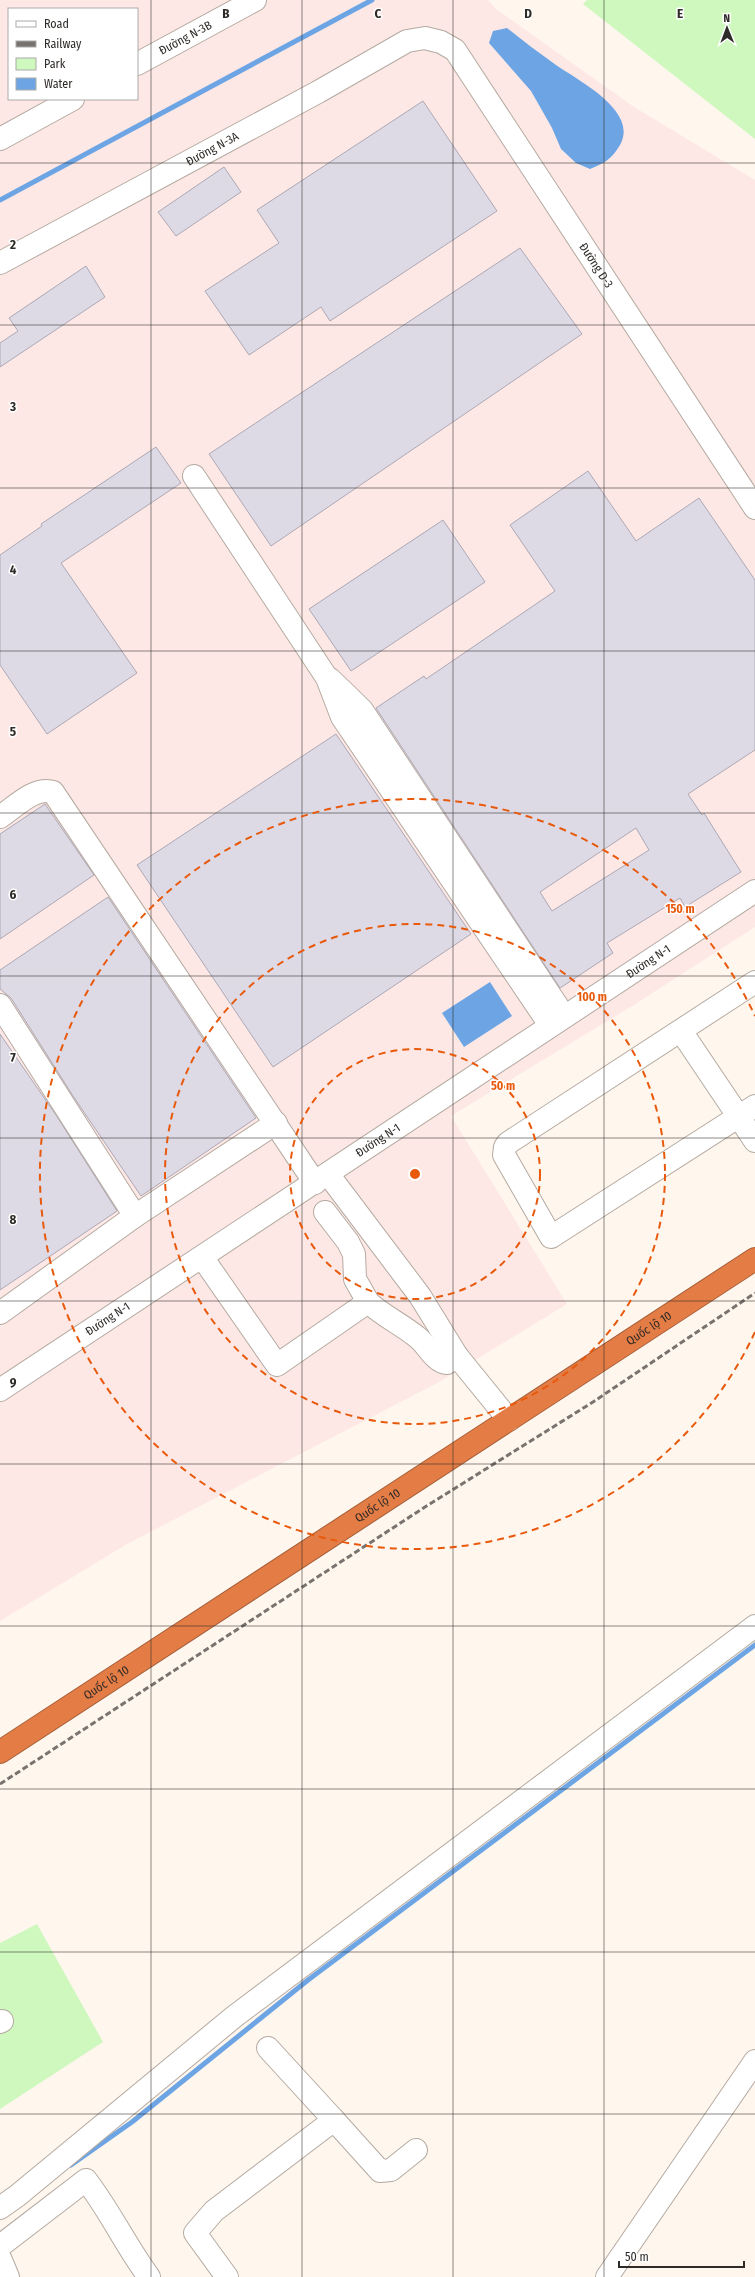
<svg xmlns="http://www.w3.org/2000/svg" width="755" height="2277" font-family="'Fira Sans Condensed',sans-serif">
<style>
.industrial{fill:#fde8e6;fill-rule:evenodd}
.green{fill:#cff8be}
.water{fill:#6da5e4}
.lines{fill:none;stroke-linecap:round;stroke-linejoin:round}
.stream{stroke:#6da5e4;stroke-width:5}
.building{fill:#dddae6;stroke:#aca8b4;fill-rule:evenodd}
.minor-casing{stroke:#b4aaa1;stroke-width:24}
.highway-casing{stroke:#a45f3a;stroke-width:24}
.minor{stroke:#fff;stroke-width:22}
.highway{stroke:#e47c45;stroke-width:22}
.rail{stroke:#79736f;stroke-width:3;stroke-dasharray:6 3;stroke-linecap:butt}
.grid{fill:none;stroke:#2e2a27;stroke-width:1;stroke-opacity:0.55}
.ring{fill:none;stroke:#e8590c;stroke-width:2;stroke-dasharray:7 5}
.labels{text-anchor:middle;stroke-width:3;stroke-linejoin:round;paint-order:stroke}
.street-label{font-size:12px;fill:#2e2a27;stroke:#fff}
.grid-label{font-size:13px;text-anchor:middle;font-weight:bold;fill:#2e2a27;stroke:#fff;stroke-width:3;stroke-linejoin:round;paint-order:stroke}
.centre{fill:#e8590c;stroke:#fff;stroke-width:2}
.ring-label{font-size:12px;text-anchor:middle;font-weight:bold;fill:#e8590c;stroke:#fff;stroke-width:3;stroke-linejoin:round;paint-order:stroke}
</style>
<rect width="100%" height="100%" fill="#fff6ee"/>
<path class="industrial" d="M0,0H488L496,9L634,107L755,180V927L637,1003L451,1116L567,1304L441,1381L127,1544L0,1621ZM9,9H137V99H9Z"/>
<path class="green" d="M587,0H755V139L583,4Z
M37,1924L103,2042L0,2109V1943Z"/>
<path class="water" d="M507,28C523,41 539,53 556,65C579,81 639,111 620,145C612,159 603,164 590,169L576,163L561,149L552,128L531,91L489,43L493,31Z
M490,982L512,1016L464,1047L442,1013Z"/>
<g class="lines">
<path class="stream" d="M0,200L372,0
M71,2165L132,2122L308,1980L755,1645"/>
</g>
<path class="building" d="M423,101L497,211L330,321L321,307L249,355L205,291L279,243L257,210Z
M224,167L241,192L176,236L158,212Z
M520,248L582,334L271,546L209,454Z
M86,266L105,297L0,367V343L18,331L9,318Z
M156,447L181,483L61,563L137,673L47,734L0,665V555L42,526L41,524Z
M588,471L636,541L699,498L755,580V750L688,794L702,815L704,813L741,872L685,907L680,898L607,943L613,953L560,988L376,708L424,676L426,679L555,591L510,525ZM636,828L649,850L552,911L540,892Z
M443,520L485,582L351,671L309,609Z
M336,734L471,934L273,1067L137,865Z
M45,804L94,875L0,939V834Z
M108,897L256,1118L141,1196L73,1096L11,998L0,989V970Z
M0,1034L56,1115L117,1211L0,1290Z"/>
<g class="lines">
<g class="minor-casing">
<g id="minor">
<path id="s1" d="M137,64L255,0"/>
<path d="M0,139L73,99"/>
<path id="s2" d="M0,263L318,92L407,41L425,38L441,42L455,50L755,508"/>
<path d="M194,476L327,678L342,717L550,1025"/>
<path d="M330,679L362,710L564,1016"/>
<path d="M0,817C15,807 35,786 53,792L315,1183"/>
<path d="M755,982L508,1143L505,1147L504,1155L551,1237L755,1106"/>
<path d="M0,1005L135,1216"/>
<path d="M681,1031L755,1141"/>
<path d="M328,1174L420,1296L457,1356L509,1420"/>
<path d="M202,1257L277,1365L368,1302L355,1279L354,1254L348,1242L325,1212"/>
<path d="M368,1302C383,1316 401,1324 417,1337C427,1344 434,1362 447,1363L457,1356"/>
<path d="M0,1313L135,1216L276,1123"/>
<path id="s3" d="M0,1390L755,891"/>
<path d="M0,2022L2,2021"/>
<path d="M268,2048L334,2120"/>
<path d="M0,2208L17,2196L235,2016L755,1626"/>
<path d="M0,2246L86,2180C110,2211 126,2246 149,2277"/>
<path d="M0,2258L8,2277"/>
<path d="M227,2277L195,2233L214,2211L334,2120L380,2171L391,2170L416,2150"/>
<path d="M607,2277L755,2061"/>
</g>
</g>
<g class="highway-casing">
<g id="highway">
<path id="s4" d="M0,1752L755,1259"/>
</g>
</g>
<use href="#minor" class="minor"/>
<use href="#highway" class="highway"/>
<path class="rail" d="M0,1784L425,1507L593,1402L755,1293"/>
</g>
<path class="grid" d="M151,0V2277M302,0V2277M453,0V2277M604,0V2277M0,163H755M0,325H755M0,488H755M0,651H755M0,813H755M0,976H755M0,1138H755M0,1301H755M0,1464H755M0,1626H755M0,1789H755M0,1952H755M0,2114H755"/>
<g class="ring">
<circle cx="415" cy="1174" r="125"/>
<circle cx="415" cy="1174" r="250"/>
<path d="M755 1332A375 375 0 1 1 755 1016"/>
</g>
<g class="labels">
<g class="street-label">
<text dy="4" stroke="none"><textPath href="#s1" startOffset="55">Đường N-3B</textPath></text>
<text dy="4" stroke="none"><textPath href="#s2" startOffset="241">Đường N-3A</textPath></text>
<text dy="4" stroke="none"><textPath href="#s2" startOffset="772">Đường D-3</textPath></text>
<text dy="4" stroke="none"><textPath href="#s3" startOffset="777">Đường N-1</textPath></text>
<text dy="4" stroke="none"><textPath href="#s3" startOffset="453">Đường N-1</textPath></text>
<text dy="4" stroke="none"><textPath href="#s3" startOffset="129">Đường N-1</textPath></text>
<text dy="4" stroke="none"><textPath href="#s4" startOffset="775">Quốc lộ 10</textPath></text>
<text dy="4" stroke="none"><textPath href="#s4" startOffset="451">Quốc lộ 10</textPath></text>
<text dy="4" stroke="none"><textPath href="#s4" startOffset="127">Quốc lộ 10</textPath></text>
</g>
</g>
<g class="grid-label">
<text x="226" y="18">B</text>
<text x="378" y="18">C</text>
<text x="528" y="18">D</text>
<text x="680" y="18">E</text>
<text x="13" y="249">2</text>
<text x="13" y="411">3</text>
<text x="13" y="574">4</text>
<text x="13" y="736">5</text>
<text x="13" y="899">6</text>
<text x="13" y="1062">7</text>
<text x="13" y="1224">8</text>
<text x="13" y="1387">9</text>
</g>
<circle cx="415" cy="1174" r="6" class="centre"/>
<g class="ring-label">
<text x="680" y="913">150 m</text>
<text x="592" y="1001">100 m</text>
<text x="503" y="1090">50 m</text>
</g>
<rect x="8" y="8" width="130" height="92" fill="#ffffff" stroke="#abaaa9"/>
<rect x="16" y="21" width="20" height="6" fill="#ffffff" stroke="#abaaa9"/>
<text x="44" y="28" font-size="12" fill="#2e2a27">Road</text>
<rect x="16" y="41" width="20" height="6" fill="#79736f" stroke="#abaaa9"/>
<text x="44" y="48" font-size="12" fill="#2e2a27">Railway</text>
<rect x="16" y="58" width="20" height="12" fill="#cff8be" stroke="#abaaa9"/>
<text x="44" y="68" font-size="12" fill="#2e2a27">Park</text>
<rect x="16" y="78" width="20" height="12" fill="#6da5e4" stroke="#abaaa9"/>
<text x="44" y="88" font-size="12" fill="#2e2a27">Water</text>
<g transform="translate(727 28) rotate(359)" stroke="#ffffff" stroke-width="3" paint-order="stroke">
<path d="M0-3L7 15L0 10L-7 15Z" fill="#2e2a27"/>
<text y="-6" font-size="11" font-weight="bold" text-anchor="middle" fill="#2e2a27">N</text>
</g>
<path d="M619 2261v6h125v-6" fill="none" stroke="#2e2a27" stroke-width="2"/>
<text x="625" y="2261" font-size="12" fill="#2e2a27" stroke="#ffffff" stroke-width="3" paint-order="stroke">50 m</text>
</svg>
